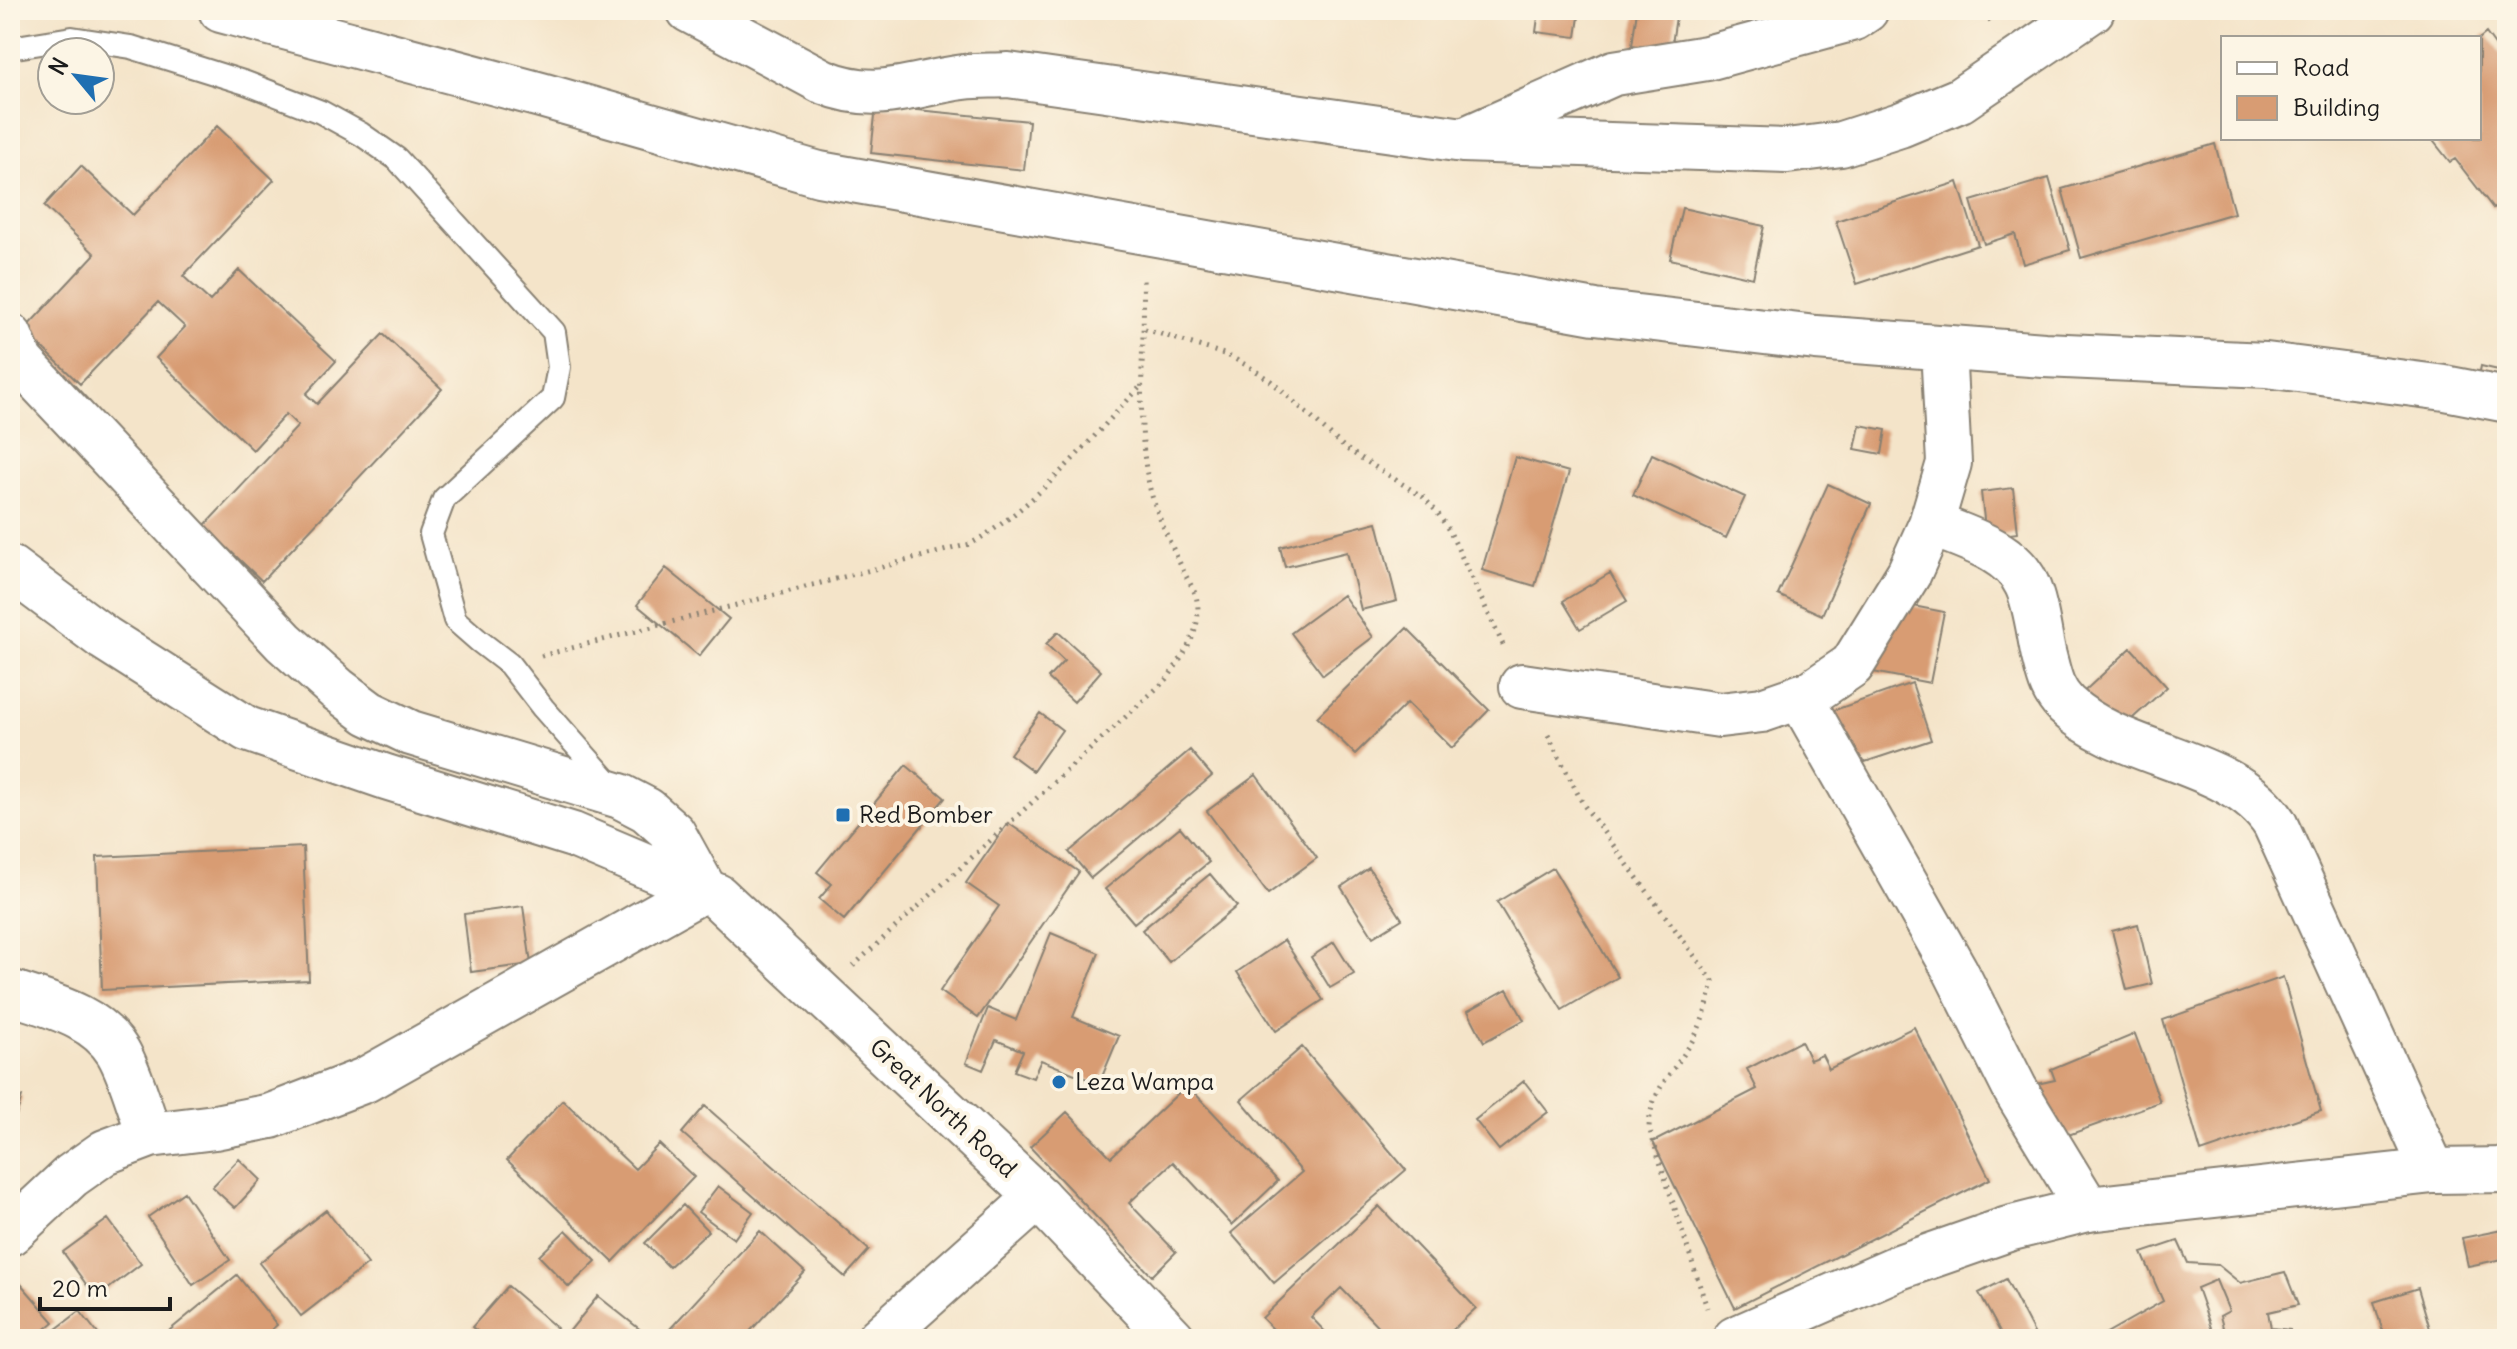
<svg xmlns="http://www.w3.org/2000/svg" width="2517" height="1349" font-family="Delius,sans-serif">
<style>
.building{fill:#d89c73}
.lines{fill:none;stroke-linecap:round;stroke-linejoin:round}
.lane-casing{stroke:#888072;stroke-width:26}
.street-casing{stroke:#888072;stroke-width:48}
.primary-casing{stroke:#888072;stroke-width:48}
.highway-casing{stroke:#888072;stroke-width:48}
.path{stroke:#888072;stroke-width:5;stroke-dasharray:2 6;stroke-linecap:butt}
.lane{stroke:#fff;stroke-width:22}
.street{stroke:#fff;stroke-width:44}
.primary{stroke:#fff;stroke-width:44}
.highway{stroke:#fff;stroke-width:44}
.poi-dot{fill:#1f6fb2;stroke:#fcf5e5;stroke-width:3}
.labels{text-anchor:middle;stroke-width:8;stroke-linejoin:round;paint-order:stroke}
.poi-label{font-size:24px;fill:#1c1c1c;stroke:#fcf5e5;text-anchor:start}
.street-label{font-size:24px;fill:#1c1c1c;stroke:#fcf5e5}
</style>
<rect width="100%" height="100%" fill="#fcf5e5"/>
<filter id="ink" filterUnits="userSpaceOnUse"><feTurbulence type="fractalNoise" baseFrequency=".0125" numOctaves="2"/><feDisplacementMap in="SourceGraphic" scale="16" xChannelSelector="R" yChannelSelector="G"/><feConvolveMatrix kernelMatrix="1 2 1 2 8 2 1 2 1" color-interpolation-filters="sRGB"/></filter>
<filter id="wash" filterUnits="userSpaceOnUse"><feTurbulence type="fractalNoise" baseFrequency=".006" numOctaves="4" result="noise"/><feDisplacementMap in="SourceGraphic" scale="32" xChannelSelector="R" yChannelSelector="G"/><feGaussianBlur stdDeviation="1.8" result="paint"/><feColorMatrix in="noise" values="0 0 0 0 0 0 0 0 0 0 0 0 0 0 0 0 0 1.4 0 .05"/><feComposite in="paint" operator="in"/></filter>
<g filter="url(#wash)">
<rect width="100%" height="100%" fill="#f4e4c9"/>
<g id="blocks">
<path class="building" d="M1539,10H1580L1576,37L1536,32Z
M1637,10H1677L1671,51L1632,45Z
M1977,10H1999L1989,21Z
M2486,33L2507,62V197L2493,208L2455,159L2450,162L2431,138H2479V39Z
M876,106L1029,121L1024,170L871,153Z
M217,126L274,180L183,276L210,301L239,270L336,361L306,394L317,404L383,334L442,389L262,581L204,526L298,426L286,414L253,450L156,358L185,327L158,302L80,384L24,330L95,254L44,206L81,166L133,215Z
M2215,144L2234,213L2081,258L2062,189Z
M2049,178L2070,250L2023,264L2015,234L1984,244L1971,201Z
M1958,182L1978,245L1857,284L1836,221Z
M1682,208L1764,226L1753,278L1670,259Z
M2481,366L2507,372L2501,405L2474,400Z
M1860,425L1886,430L1882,454L1855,449Z
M1652,454L1745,497L1726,538L1633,495Z
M1515,457L1569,472L1535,586L1482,570Z
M1828,484L1871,504L1822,615L1778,595Z
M2013,488L2018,533L1986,537L1981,492Z
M1377,522L1397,601L1361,610L1347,552L1285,567L1280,547Z
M666,568L729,619L699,656L637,605Z
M1610,573L1627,601L1580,629L1563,601Z
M1343,595L1373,637L1323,675L1291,633Z
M1888,601L1944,612L1930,683L1873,672Z
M1407,628L1489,710L1452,748L1407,703L1355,754L1317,717Z
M1058,632L1101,671L1074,702L1048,678L1064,661L1046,644Z
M2131,648L2167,687L2112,737L2077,698Z
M1912,683L1931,740L1838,771L1820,715Z
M1040,713L1062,730L1033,771L1010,754Z
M1190,750L1212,776L1091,878L1069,852Z
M906,765L945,798L844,920L819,899L832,884L817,872Z
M1256,775L1317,858L1268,894L1207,811Z
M1008,823L1079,872L978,1018L940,991L999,906L966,883Z
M1180,827L1209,862L1134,923L1105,889Z
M303,847L309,980L102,990L97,857Z
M1369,868L1402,919L1373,937L1341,887Z
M1553,868L1618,977L1562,1010L1497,902Z
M1210,874L1237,906L1169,962L1142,930Z
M523,906L531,964L471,972L464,914Z
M2138,924L2152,984L2127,990L2112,931Z
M1051,933L1099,953L1073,1017L1119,1036L1099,1084L1041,1060L1033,1078L1014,1071L1023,1051L996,1040L983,1070L966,1063L988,1008L1016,1020Z
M1284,940L1323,1000L1276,1031L1237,972Z
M1334,942L1354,974L1330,988L1311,957Z
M2283,977L2321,1111L2201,1152L2163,1020Z
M1507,989L1524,1020L1484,1042L1468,1011Z
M1914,1027L1990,1179L1735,1308L1653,1142L1757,1089L1747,1069L1801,1041L1810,1060L1822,1055L1829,1069Z
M2135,1034L2160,1102L2060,1138L2037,1084L2055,1080L2051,1069Z
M1302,1047L1406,1170L1274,1283L1231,1233L1302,1172L1241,1100Z
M1524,1081L1548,1112L1499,1150L1475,1120Z
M1187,1085L1278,1181L1232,1225L1173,1162L1129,1203L1176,1252L1152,1276L1030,1147L1067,1112L1111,1157Z
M10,1093L22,1097L11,1131H10Z
M563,1100L635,1169L659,1144L694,1177L613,1262L507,1160Z
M705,1106L869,1250L845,1277L682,1133Z
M239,1159L261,1180L235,1208L212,1187Z
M718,1186L753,1212L734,1239L698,1212Z
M184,1192L230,1260L193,1285L148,1217Z
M683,1205L708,1231L669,1267L645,1243Z
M1379,1206L1476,1308L1443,1339H1390L1341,1288L1311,1317L1332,1339H1283L1262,1318Z
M326,1210L368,1264L301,1316L259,1263Z
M108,1219L141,1264L96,1298L63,1252Z
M2507,1229V1258L2468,1266L2462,1238Z
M566,1230L596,1261L569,1287L539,1256Z
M760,1231L805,1272L743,1339H678L669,1330Z
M2178,1241L2188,1263L2218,1265L2240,1283L2285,1272L2298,1305L2268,1312L2271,1328L2290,1330V1339H2226L2220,1316L2229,1311L2216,1280L2197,1288L2215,1339H2096L2163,1301L2142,1253Z
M13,1275L54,1322L34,1339H10V1277Z
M237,1275L277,1325L261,1339H159Z
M2006,1279L2037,1339H2004L1979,1293Z
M508,1286L557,1328L548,1339H487L472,1327Z
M2418,1288L2433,1339H2385L2374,1302Z
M598,1296L652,1339H563Z
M80,1311L102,1339H43Z"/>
</g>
</g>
<g filter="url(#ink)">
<use href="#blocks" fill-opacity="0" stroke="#888072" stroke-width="2"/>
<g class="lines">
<g class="lane-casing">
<path id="lane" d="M10,48L72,38L131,47L246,83L321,112L361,134L397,159L554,332L559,367L553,398L444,499L431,534L455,620L479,641L509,664L543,708L612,786"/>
</g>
<g class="street-casing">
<path id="street" d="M221,10L541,95L819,174L1595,312L1816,338L2044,355L2266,365L2445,388L2507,400
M689,10L822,81C878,104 909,84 964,77C978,75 993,76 1008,75L1463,140L1787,151L1841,144L1900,125L1960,100L2092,10
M1472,136L1614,73L1707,58L1854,18L1866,10
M1931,524C1963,537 2012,550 2027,585C2036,604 2039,635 2044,656C2049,675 2051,690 2066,705C2122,758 2234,758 2275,824L2433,1171
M1522,686L1720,715L1762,710L1811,693L1852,665L1909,573L1931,524L1949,463L1943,348
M1800,697L1955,970L2015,1089L2088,1209
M10,992C48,1005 96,1015 118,1052C132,1076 139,1108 150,1135
M10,1233L71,1176L105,1152L150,1135L215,1127L271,1116L365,1080L704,889
M879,1339L1038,1197"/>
</g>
<g class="primary-casing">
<path id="primary" d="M1735,1339L1899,1267L2008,1229L2088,1209L2433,1171L2507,1170"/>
</g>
<g class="highway-casing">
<path id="highway" d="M10,336L21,362L284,642L337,689L369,713L411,733L620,796L647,810L673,833L704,889
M10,568L104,638L247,729L386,777L573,835L717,896L1038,1197L1173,1339"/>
</g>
<path class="path" d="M1145,329L1227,355L1248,366L1271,381L1345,448L1423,497L1437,512L1450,532L1504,647
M541,656L970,544C1033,510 1091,438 1142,385
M1548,735L1583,804L1713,981C1708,1006 1701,1029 1686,1051C1668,1078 1650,1093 1649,1128L1707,1308
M853,966L1167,679C1182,657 1203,630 1197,601C1196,592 1189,582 1185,574C1172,546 1158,519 1150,489C1134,421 1146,346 1143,277"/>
<use href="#lane" class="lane"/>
<use href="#street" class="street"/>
<use href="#primary" class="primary"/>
<use href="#highway" class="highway"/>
</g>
</g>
<g class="poi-dot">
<rect x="835" y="807" width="16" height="16" rx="4"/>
<circle cx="1059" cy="1082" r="8"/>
</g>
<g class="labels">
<g class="poi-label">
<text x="859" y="823">Red Bomber</text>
<text x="1075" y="1090">Leza Wampa</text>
</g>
<g class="street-label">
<text transform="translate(943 1108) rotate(43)" y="8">Great North Road</text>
</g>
</g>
<rect width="2517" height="1349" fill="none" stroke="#fcf5e5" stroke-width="40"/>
<rect x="2221" y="36" width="260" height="104" fill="#fcf5e5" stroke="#a29e95" stroke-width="2"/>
<rect x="2237" y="62" width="40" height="12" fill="#ffffff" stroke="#a29e95" stroke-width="2"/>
<text x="2293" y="76" font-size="24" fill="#1c1c1c">Road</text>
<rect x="2237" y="96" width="40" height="24" fill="#d89c73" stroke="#a29e95" stroke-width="2"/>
<text x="2293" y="116" font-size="24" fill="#1c1c1c">Building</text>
<g transform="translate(76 76) rotate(299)"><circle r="38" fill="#fcf5e5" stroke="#a29e95" stroke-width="2"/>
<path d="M0-6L14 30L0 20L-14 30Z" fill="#1f6fb2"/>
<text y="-12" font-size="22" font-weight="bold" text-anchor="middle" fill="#1c1c1c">N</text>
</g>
<path d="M40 1297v12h130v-12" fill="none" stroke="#1c1c1c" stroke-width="4"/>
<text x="52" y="1297" font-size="24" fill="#1c1c1c" stroke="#fcf5e5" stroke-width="6" paint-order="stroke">20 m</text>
</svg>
